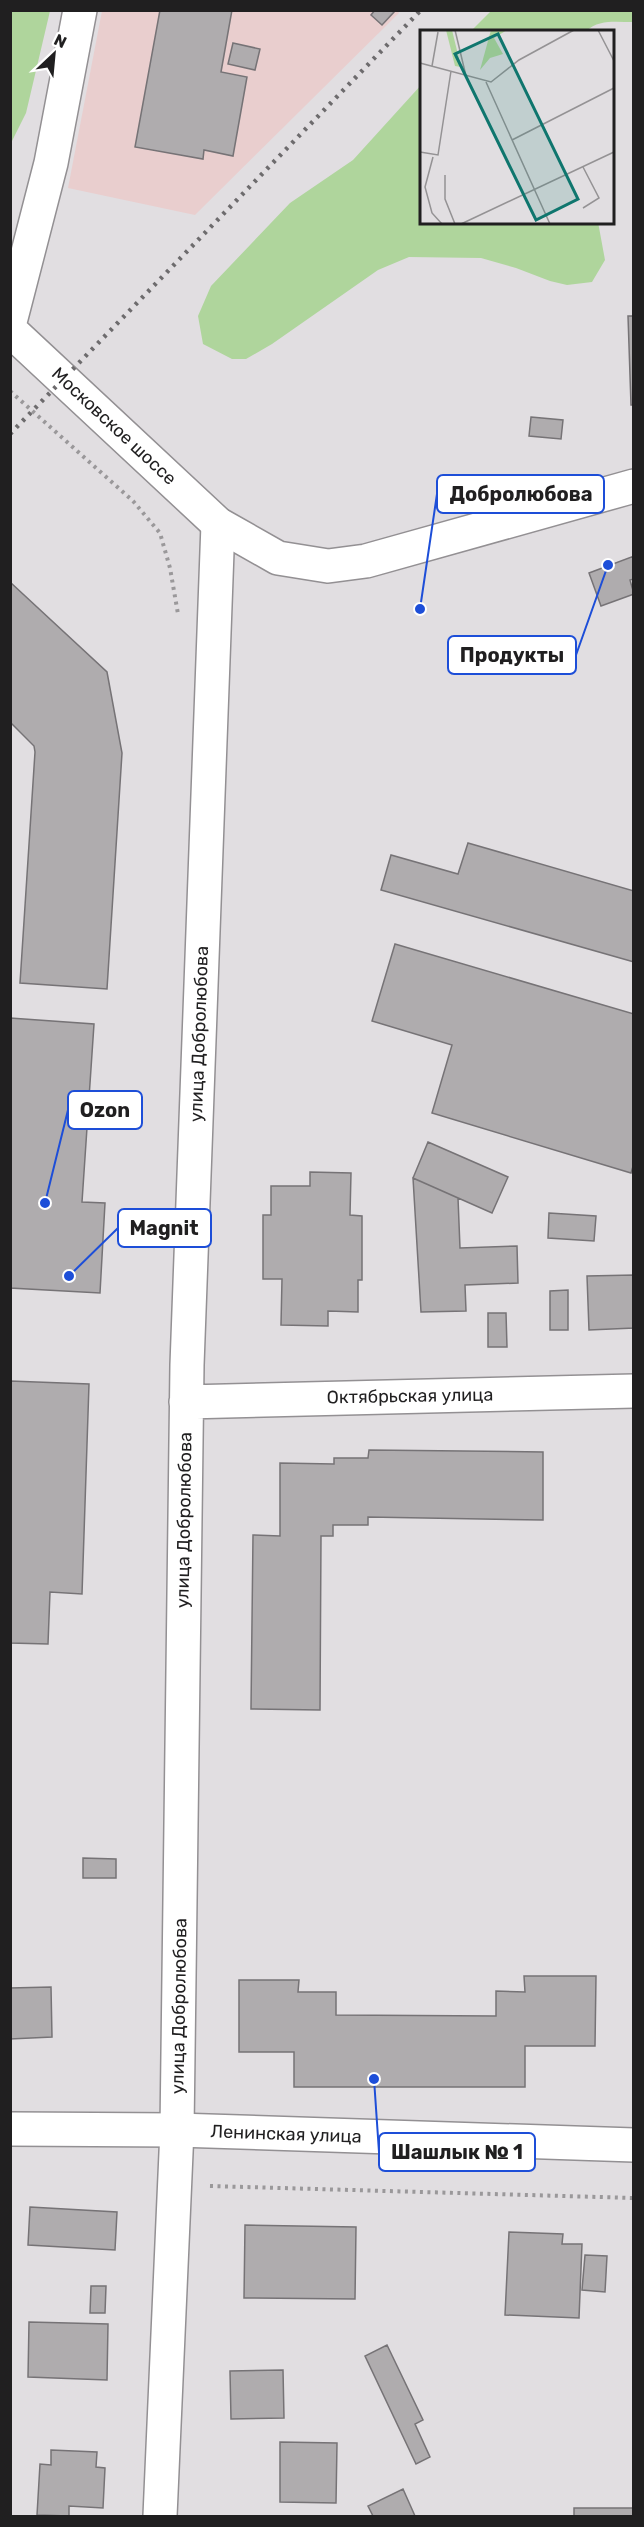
<svg xmlns="http://www.w3.org/2000/svg" width="644" height="2527" font-family="Rubik,sans-serif">
<style>
.industrial{fill:#e9cece}
.green{fill:#afd59c}
.building{fill:#afacae;stroke:#767376;stroke-width:1.5}
.lines{fill:none;stroke-linecap:round;stroke-linejoin:round}
.street-casing{stroke:#939093;stroke-width:36}
.secondary-casing{stroke:#939093;stroke-width:36}
.path{stroke:#9a989a;stroke-width:4;stroke-dasharray:3 4.5;stroke-linecap:butt}
.street{stroke:#fff;stroke-width:33}
.secondary{stroke:#fff;stroke-width:33}
.rail{stroke:#6d6b6d;stroke-width:4.5;stroke-dasharray:3 6;stroke-linecap:butt}
.labels{text-anchor:middle;stroke-width:4.5;stroke-linejoin:round;paint-order:stroke}
.street-label{font-size:18px;fill:#201f20;stroke:#fff}
.inset-road{fill:none;stroke:#949294;stroke-width:1.5}
.view{fill:#0f766e;fill-opacity:0.15;stroke:#0f766e;stroke-width:3}
.inset-edge{fill:none;stroke:#201f20;stroke-width:3}
.leader{fill:none;stroke:#1d4ed8;stroke-width:2}
.callout-dot{fill:#1d4ed8;stroke:#fff;stroke-width:2}
.callout{fill:#fff;stroke:#1d4ed8;stroke-width:2}
.callout-label{font-size:20px;text-anchor:middle;font-weight:bold;fill:#201f20}
</style>
<rect width="100%" height="100%" fill="#e1dee1"/>
<path class="industrial" d="M397,10L399,13L195,215L68,188L102,11Z"/>
<path class="green" d="M11,10L50,11L26,113L11,143Z
M491,11H633V22C616,22 599,19 586,31H471Z
M422,84V222H598L605,260L592,282L567,285L550,281L516,268L481,258L409,257L378,270L272,344L246,359H232L203,344L198,316L211,286L290,203L353,160Z"/>
<path class="building" d="M160,10H232L221,72L247,77L233,156L204,150L203,159L135,147Z
M375,10H393L394,12L382,25L371,15Z
M233,43L260,49L255,70L228,64Z
M628,316H634V405H631Z
M531,417L563,420L561,439L529,436Z
M634,556V579L630,580L634,594L601,606L589,573Z
M10,582L107,672L122,753L107,989L20,983L35,752L34,746L10,722Z
M468,843L634,891V962L381,890L391,855L458,874Z
M395,944L634,1014V1163L631,1173L432,1113L452,1045L372,1021Z
M10,1018L94,1024L82,1202L105,1203L100,1293L10,1288Z
M428,1142L508,1177L492,1213L413,1178Z
M310,1172L351,1173L350,1215L362,1216V1280H358V1312L328,1311V1326L281,1325L282,1279H263V1215H271V1186H310Z
M413,1178L458,1198L460,1248L517,1246L518,1283L465,1285L466,1311L421,1312Z
M549,1213L596,1216L594,1241L548,1238Z
M634,1275V1328L589,1330L587,1276Z
M568,1290V1330H550V1291Z
M488,1313H506L507,1347H488Z
M10,1381L89,1384L82,1594L50,1592L48,1644L10,1643Z
M369,1450L543,1452V1520L368,1517V1525H333V1536H321L320,1710L251,1709L253,1535L280,1536V1463L334,1464V1458H368Z
M83,1858L116,1859V1878H83Z
M524,1976H596L595,2046H525V2087H294V2052H239V1980H299L298,1992H336V2015L496,2016V1991L525,1992Z
M51,1987L52,2037L10,2039V1988Z
M30,2207L117,2212L115,2250L28,2245Z
M245,2225L356,2227L355,2299L244,2298Z
M509,2232L563,2234L562,2244H582L579,2318L505,2315Z
M585,2255L607,2256L605,2292L582,2290Z
M91,2286H106L105,2313H90Z
M29,2322L108,2324L107,2380L28,2377Z
M387,2345L423,2420L415,2424L430,2457L416,2464L365,2356Z
M283,2370L284,2418L231,2419L230,2371Z
M280,2442L337,2443L336,2503L280,2502Z
M51,2450L97,2452L96,2467L105,2468L103,2508L69,2506V2516L37,2515L40,2464L51,2465Z
M403,2489L415,2516H373L368,2506Z
M574,2508H634V2516H574Z"/>
<g class="lines">
<g class="street-casing">
<path id="street" d="M186,1402L634,1391
M160,2516L177,2130L187,1365L218,524"/>
</g>
<g class="secondary-casing">
<path id="secondary" d="M10,322L51,163L80,10
M10,330L218,524L278,558L328,566L366,561L634,486
M10,2129L177,2130L634,2145"/>
</g>
<path class="path" d="M10,391L133,501L160,533L170,568L178,614
M210,2186L634,2198"/>
<use href="#street" class="street"/>
<use href="#secondary" class="secondary"/>
<path class="rail" d="M10,434L421,10"/>
</g>
<g class="labels">
<g class="street-label">
<text transform="translate(114 426) rotate(43)" y="6">Московское шоссе</text>
<text transform="translate(199 1034) rotate(-88)" y="6">улица Добролюбова</text>
<text transform="translate(410 1396) rotate(-1)" y="6">Октябрьская улица</text>
<text transform="translate(184 1520) rotate(-89)" y="6">улица Добролюбова</text>
<text transform="translate(179 2006) rotate(-89)" y="6">улица Добролюбова</text>
<text transform="translate(286 2134) rotate(2)" y="6">Ленинская улица</text>
</g>
</g>
<g transform="translate(420 30)">
<rect width="194" height="194" fill="#e1dee1"/>
<path d="M26,0H32L41,37L35,36ZM71,0H87L74,8L83,24L70,28L60,40Z" fill="#afd59c"/>
<path class="inset-road" d="M35,0L46,46M178,0L194,31M0,33L71,52L99,30L154,0M12,36L18,2M66,52L130,194M92,110L194,58M0,122L18,125L31,41M13,127L5,157L12,183L22,194M25,145V169L35,194M163,178L179,168L163,137M41,194L194,122"/>
<path class="view" d="M78,4L158,169L116,190L35,24Z"/>
<rect width="194" height="194" class="inset-edge"/>
</g>
<path class="leader" d="M420 609L437 494M608 565L576 655M45 1203L68 1110M69 1276L118 1228M374 2079L379 2152"/>
<g class="callout-dot">
<circle cx="420" cy="609" r="6"/>
<circle cx="608" cy="565" r="6"/>
<circle cx="45" cy="1203" r="6"/>
<circle cx="69" cy="1276" r="6"/>
<circle cx="374" cy="2079" r="6"/>
</g>
<g class="callout">
<rect x="437" y="475" width="167" height="38" rx="6"/>
<rect x="448" y="636" width="128" height="38" rx="6"/>
<rect x="68" y="1091" width="74" height="38" rx="6"/>
<rect x="118" y="1209" width="93" height="38" rx="6"/>
<rect x="379" y="2133" width="156" height="38" rx="6"/>
</g>
<g class="callout-label">
<text x="521" y="501">Добролюбова</text>
<text x="512" y="662">Продукты</text>
<text x="105" y="1117">Ozon</text>
<text x="164" y="1235">Magnit</text>
<text x="457" y="2159">Шашлык № 1</text>
</g>
<rect width="644" height="2527" fill="none" stroke="#201f20" stroke-width="24"/>
<g transform="translate(54 54) rotate(26)" stroke="#ffffff" stroke-width="4.5" paint-order="stroke">
<path d="M0-4.5L10 22L0 15L-10 22Z" fill="#201f20"/>
<text y="-9" font-size="16" font-weight="bold" text-anchor="middle" fill="#201f20">N</text>
</g>
</svg>
